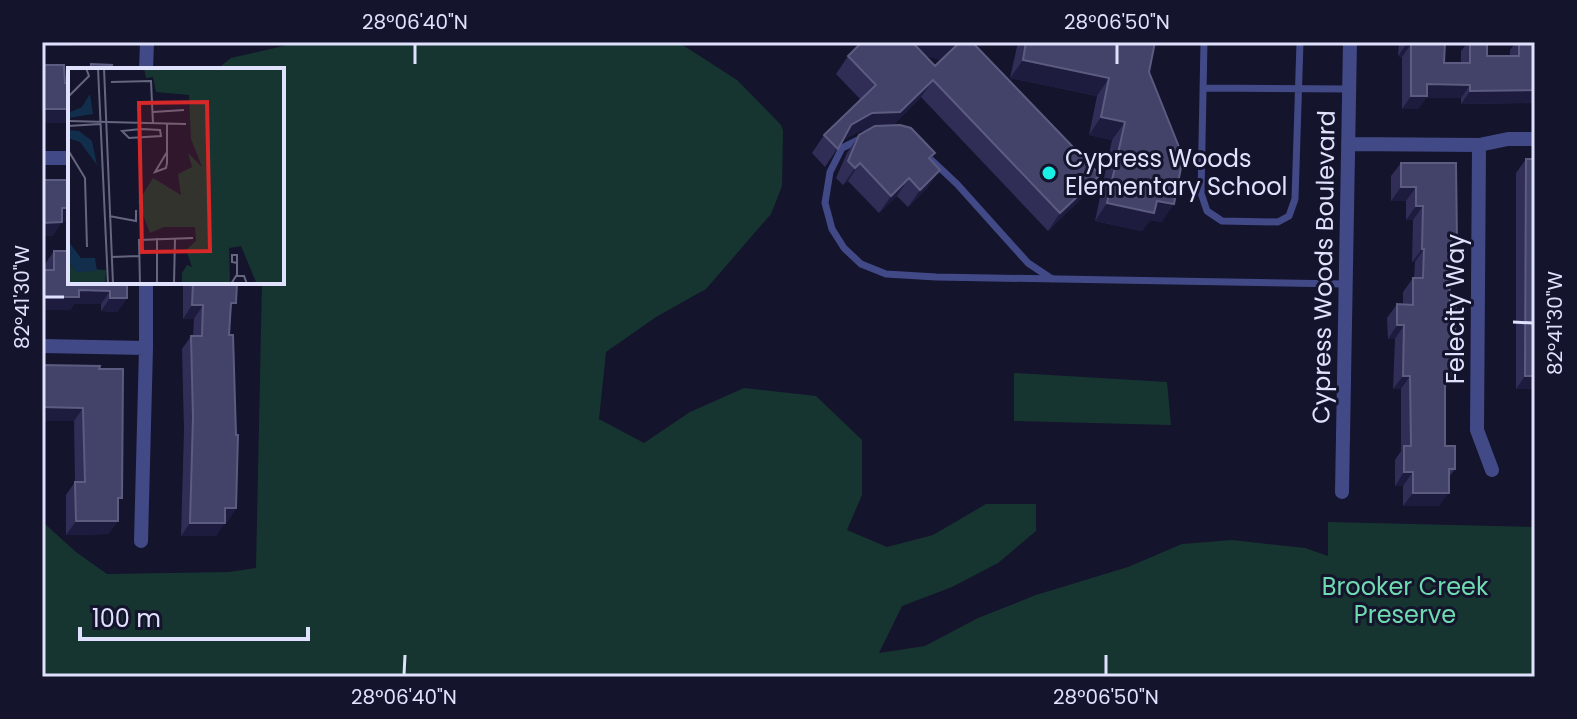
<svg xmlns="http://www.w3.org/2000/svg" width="1577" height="719" font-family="Poppins,sans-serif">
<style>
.green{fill:#173530}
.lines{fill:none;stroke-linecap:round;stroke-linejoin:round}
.service{stroke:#424987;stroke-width:7}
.minor{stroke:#424987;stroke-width:14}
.wall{fill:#302e57;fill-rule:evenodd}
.shaded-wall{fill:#1d1c3f}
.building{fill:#434269;stroke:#5c5b80;stroke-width:2}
.ticks{fill:none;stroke:#e0e1fd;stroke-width:3}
.poi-dot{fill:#1aefe6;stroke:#14142c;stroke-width:3}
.labels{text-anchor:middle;stroke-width:6;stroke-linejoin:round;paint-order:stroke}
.poi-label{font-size:24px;fill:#e0e1fd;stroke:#14142c;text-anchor:start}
.street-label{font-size:24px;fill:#e0e1fd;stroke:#14142c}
.park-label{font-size:24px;fill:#6fdab0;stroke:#14142c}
.inset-road{fill:none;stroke:#666680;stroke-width:2}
.view{fill:#d62828;fill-opacity:0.15;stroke:#d62828;stroke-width:4}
.inset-edge{fill:none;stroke:#e0e1fd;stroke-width:4}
.neatline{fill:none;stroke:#e0e1fd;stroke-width:3}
.ticks-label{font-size:20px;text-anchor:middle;fill:#e0e1fd}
</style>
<rect width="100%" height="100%" fill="#14142c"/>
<path class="green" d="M301,42H678L737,80L781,125L783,131L782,186L771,214L706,289L656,317L606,352L599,419L644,443L690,412L744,388L816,396L862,440V495L847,530L887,547L933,535L986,504H1036V531L998,563L952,587L902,606L879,653L925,646L978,618L1036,595L1128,567L1182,544L1232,540L1305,548L1328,556V522L1535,527V677H42V524H45L76,552L107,574L229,572L256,568L262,282H282V70H216L231,58Z
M1014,373L1167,382L1171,425L1014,421Z"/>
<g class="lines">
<path class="service" d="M1204,42L1201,193L1207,211L1222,221L1278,222L1289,216L1295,199L1300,42
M1203,88L1349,89
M864,137L842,148L830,172L825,203L832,229L844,248L861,264L886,274L936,277L1345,284
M926,155L957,184L1028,263L1052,279"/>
<path class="minor" d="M146,70L147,42
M1348,144L1479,145L1508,139H1535
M1479,145L1477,430L1492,470
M42,158H70
M42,346L146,348
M1342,492L1350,42
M141,541L146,348V282"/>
</g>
<path class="wall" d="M972,42L1100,175L1087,193L1048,231L921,97L892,126L935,153L930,160L928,187L908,207L897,196L879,213L848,181L843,185L836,178L847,153L859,135L868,130L860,131L843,140L825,167L812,153L824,135L861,100L836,74L848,56ZM926,56L942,60L935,66Z
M1018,42H1155L1149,72L1162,222L1150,220L1142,231L1095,221L1112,140L1089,135L1097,96L1010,78Z
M1399,42H1445L1444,63H1461V51L1468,42H1487V56H1510V50L1516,42H1535V103L1461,104V98H1426L1418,109H1402V57L1398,56Z
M1526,159H1535V436H1532L1533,389H1516V173Z
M1401,163L1453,248L1452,270L1449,275L1445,390V446L1455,469L1449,477L1439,506H1403V486H1395V460L1401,451V389H1393L1395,339H1388L1387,318L1397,304H1403V292L1413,278H1414L1415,262H1412L1413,220H1406V201H1391V176Z
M54,251L70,282H127V298L117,312L101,311V304H74L70,310L45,270V264Z
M183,282H239L237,285L230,311L229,335L236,508L227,522L225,521L216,536H181L184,430L182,349L191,336H193L194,319H183Z
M42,365L100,366L118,504V521L108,534L66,535V495L75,482L74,421H42Z"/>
<path class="shaded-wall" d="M42,42H116L115,44H73L71,46H42Z
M897,42H954L959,43L947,61L892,49Z
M1407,43L1411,44L1402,57L1398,56Z
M1023,60L1109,78L1097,96L1010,78Z
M933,80L921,97L888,130L860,131L839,142L851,125Z
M1427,84L1470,85L1461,98H1426L1418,109H1402L1411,96Z
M1535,90V103L1461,104L1470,91Z
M42,109H70V123H42Z
M1101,117L1125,122L1112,140L1089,135Z
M860,163L848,181L843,185L855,168Z
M940,170L928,187L908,207L920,190Z
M1100,175L1087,193L1048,231L1060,213Z
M909,178L897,196L879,213L891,196Z
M1401,187H1416L1406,201H1391Z
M1157,201L1174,204L1162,222L1150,220L1142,231L1095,221L1107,203Z
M1416,206H1423L1413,220H1406Z
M62,208H70L69,222L53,221Z
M62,222L53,236H42V223Z
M1422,249H1424L1415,262H1412Z
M79,290L110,291L101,304H74L70,310H42V297Z
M110,298H127L117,312L101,311Z
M192,305H203L194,319H183Z
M1397,325H1404L1395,339H1388Z
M1403,376H1410L1401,389H1393Z
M1525,376H1535V387L1533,389H1516Z
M1445,377H1454L1444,391Z
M42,407L83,408L74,421H42Z
M1404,472H1413L1403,486H1395Z
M1413,493H1449L1439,506H1403Z
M225,508H236L227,522L216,521Z
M76,521H118L108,534L66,535Z
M190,523H225L216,536H181Z"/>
<path class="building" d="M862,42H912L935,66L959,43L954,42H972L1100,175L1060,213L933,80L900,112L872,113L851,125L838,149L824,135L876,85L848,56Z
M1026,42H1155L1149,72L1183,157L1174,204L1157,201L1154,213L1107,203L1125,122L1101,117L1109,78L1023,60Z
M1407,42H1445L1444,63H1470V42H1487V56H1519V42H1535V90L1470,91V85L1427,84V96H1411V44L1407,43Z
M91,64L112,65L111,70H91Z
M42,65H64L65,83H70V109H42Z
M900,125L911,128L935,153L929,158L940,170L920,190L909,178L891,196L860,163L855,168L848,161L859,135L875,126Z
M1526,159H1535V376H1525Z
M1401,163H1456L1457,242H1453L1452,270H1449L1450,302L1456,303L1454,377H1445V446H1455V469H1449V493H1413V472H1404V446H1411L1410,376H1403L1404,325H1397V304L1413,305V278H1423L1424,249H1422L1423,206H1416V187H1401Z
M42,180H70V208H62V222L42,223Z
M54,251H70V282H127V298H110V291L79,290V297H42V270H54Z
M193,282H237L236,303H231L229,335H233L236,435H238L236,508H225V523H190L193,417L191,336H202L203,305H192Z
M42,365L100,366L99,369H123L122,498H118V521H76L75,482H85L83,408L42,407Z"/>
<path class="ticks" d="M415,64V44M1117,64V44M44,297H64M1513,322L1533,323M404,675L405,655M1106,675V655"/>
<circle class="poi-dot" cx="1049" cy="173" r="8"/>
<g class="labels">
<g class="poi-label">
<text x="1065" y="167">Cypress Woods<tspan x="1065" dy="28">Elementary School</tspan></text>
</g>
<g class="street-label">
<text transform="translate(1324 267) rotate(-89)" y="8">Cypress Woods Boulevard</text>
<text transform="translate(1456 309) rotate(-90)" y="8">Felecity Way</text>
</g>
<g class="park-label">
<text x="1405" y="595">Brooker Creek<tspan x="1405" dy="28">Preserve</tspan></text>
</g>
</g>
<g transform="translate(68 68)">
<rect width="216" height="216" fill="#14142c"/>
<path d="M76,0H216V216L188,214L173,178L161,180L162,216H114V205L119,197L124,199L118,182L128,173L127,159H96L82,165L70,134L85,110L113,127L110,106L124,99L120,85L134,99L123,71L121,27L88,24L85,9L78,10ZM0,192L5,200L38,202L37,216H0Z" fill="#173530"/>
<path d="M22,26L25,46L0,50V45L14,39ZM0,62L11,63L24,73L29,97L12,74L0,70ZM0,173L13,190H27L29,203L8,204L0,192Z" fill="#112f4c"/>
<path class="inset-road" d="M30,0L40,216M36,0L45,216M40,0H71M43,14L83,13L85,56M0,29L21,8L18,0M85,44L116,42M0,53L118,56M99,56V95L98,100L87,104L99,84M0,58L32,56M73,61L92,62L93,68L61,70L54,63ZM0,82L17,110L19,179M41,148L68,153V142M89,170V216M43,189L71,188M169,195L164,194V187H169V208M72,216L71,172L125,170M106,216L107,170M163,216L168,208H176L179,216"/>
<path class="view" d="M139,34L142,183L74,184L71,35Z"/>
<rect width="216" height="216" class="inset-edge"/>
</g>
<rect width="1577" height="719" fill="none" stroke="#14142c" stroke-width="88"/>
<path d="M80 627v12h228v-12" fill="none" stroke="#e0e1fd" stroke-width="4"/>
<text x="92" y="627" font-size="24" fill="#e0e1fd" stroke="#14142c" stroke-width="6" paint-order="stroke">100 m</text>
<rect x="44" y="44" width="1489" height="631" class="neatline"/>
<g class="ticks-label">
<text x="415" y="29">28°06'40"N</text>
<text x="1117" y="29">28°06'50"N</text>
<text transform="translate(22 297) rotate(-90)" y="7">82°41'30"W</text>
<text transform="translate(1555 323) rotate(-90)" y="7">82°41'30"W</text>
<text x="404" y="704">28°06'40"N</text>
<text x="1106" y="704">28°06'50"N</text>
</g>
</svg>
